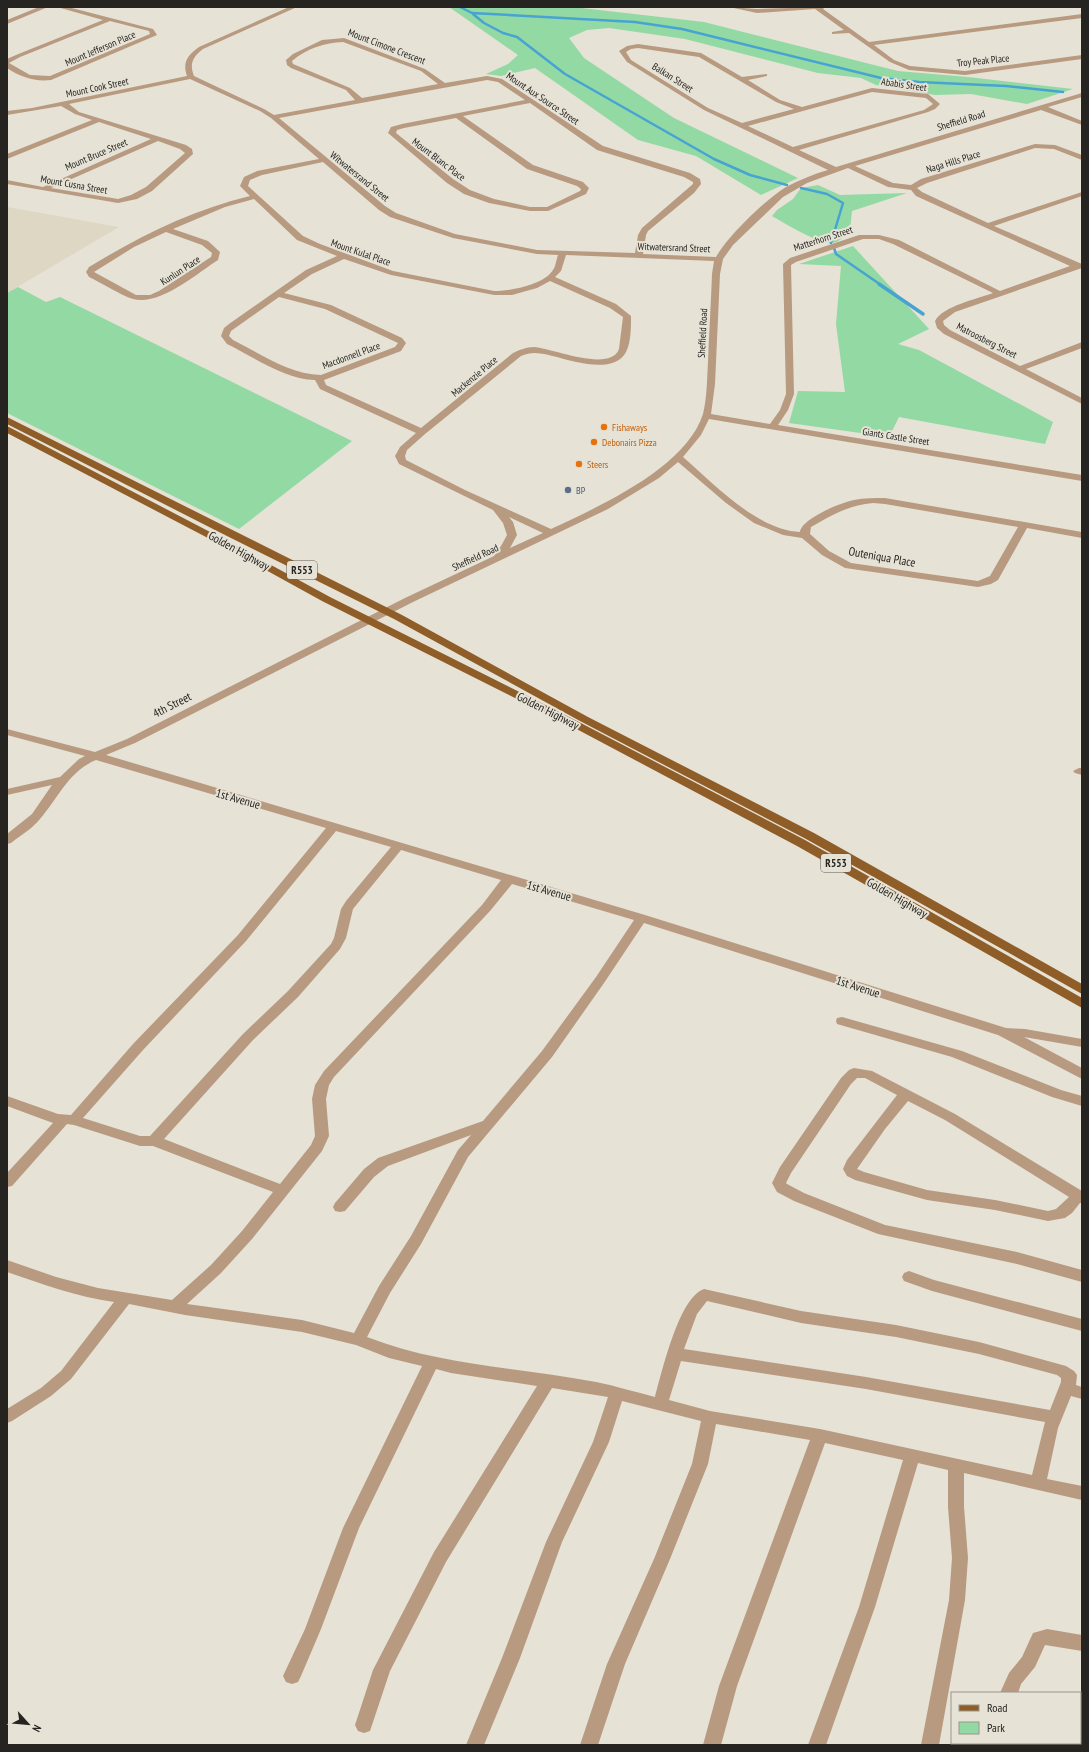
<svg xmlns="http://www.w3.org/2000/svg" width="1089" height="1752" font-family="'PT Sans Narrow',sans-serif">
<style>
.built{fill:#ded7c4}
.green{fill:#93d9a3}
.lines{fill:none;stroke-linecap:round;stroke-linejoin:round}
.stream-far1{stroke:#47a4d2;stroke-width:2.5}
.stream{stroke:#47a4d2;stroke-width:3.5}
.minor{fill:#b79a80;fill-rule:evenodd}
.major{fill:#8f5d28;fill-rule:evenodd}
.food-dot{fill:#e8710a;stroke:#e6e2d6;stroke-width:1.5}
.service-dot{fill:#5c6f8a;stroke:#e6e2d6;stroke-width:1.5}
.labels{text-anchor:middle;stroke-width:4;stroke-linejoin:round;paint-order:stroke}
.far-street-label{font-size:10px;fill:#262420;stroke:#e6e2d6}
.far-food-label{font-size:10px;fill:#c56008;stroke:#e6e2d6;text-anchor:start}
.far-service-label{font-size:10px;fill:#4e5e75;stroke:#e6e2d6;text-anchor:start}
.shield{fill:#e6e2d6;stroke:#605d57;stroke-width:1}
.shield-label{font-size:11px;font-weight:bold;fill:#262420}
.street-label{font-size:12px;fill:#262420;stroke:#e6e2d6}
</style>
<rect width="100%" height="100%" fill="#e6e2d6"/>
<path class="built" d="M7,207L119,227L7,293Z"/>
<path class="green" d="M449,7H573L704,22L898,71L968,77L1073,89L1027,104L971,94L935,95L876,85L861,78L818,73L685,39L609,28L587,30L569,38L584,58L674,118L798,178L761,195L696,156L638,140L535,68L501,76L486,74L508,64L518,55Z
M818,185L840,195L907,193L852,211L850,230C845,235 840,242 833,243C820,245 784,223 772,216L777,210L793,199L801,188Z
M853,246L929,329L898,344L919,350L1053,422L1045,444L899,417L889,437L789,423L798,391L845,392L836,324L841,266L799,264Z
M18,287L46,302L60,297L352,441L239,529L7,413V293Z"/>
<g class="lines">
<path class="stream-far1" d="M460,7L472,13L635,22L682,29L881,78L919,82L1006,86L1063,92
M473,14L484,23L503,33L517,37L565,74L714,159L750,175L787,185
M801,188L827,194L843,203L831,243
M834,248L836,254L881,285"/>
<path class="stream" d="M879,284L923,314"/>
<path class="minor" d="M39,7H48L7,24V20Z
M57,7H68L153,29L157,35L51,80C35,82 20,77 7,68V59L16,55L103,20ZM110,21L149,31L150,34L50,76L30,75L9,63L20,57Z
M289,7H297L203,49C193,57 189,63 194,76L264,109L274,115L355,100L346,90L291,68L287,65L286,60L293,54L322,40L344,38L425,69L445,83L487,76L502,79L603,146L690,173L700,179L701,184L694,193L648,231L646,235L643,254L716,257C728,236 765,200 786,187C799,180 814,174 828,170L704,110L627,62L619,51L627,46L638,44L701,53L742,77L767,74V76L748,80L780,100L802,107L872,88L928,94L940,104L935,109L928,112L799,150L836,167L1082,93V97L1048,107L1082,121V125L1041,110L855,166L893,183L911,185L921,179L1035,144L1055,145L1082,155V160L1054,149L1035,148L927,183L917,188L922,192L988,223L1082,192V196L994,226L1082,264V268L955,312L943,321L944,325L950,330L1020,366L1082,342V348L1026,369L1082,398V404L944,334L937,328L935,321C943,306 977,299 993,293L893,244L879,239H863L796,262L791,265L794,394L788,410L778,425L1082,475V481L709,419L701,435L683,457C714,484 757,530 800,532C801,519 842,502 854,500C864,498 875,498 885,498L1082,532V538L1027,528L998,580L991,584L978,587L845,568L822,555L802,538L783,535L754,523L726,503L678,462L659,478L608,509L413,602L135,743L106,755L645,915L1006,1028L1025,1029L1082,1039V1047L1024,1037L1082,1068V1079L998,1035L644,923L604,983L552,1057L468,1157L421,1244L390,1293L367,1337C441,1366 519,1367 596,1382C616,1386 635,1392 655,1397C662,1372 679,1297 704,1289L801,1311L896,1325L979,1342L1066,1366L1074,1371L1077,1375L1076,1385L1082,1387V1399L1071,1396L1058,1428L1047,1479L1082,1486V1500L964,1473V1507L968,1558L965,1600L939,1745H921L949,1600L952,1558L948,1507V1470L918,1463L875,1607L826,1745H808L859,1607L903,1460L825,1443L737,1686L721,1745H703L719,1686L810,1440L716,1424L708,1464L670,1559L625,1664L598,1745H580L607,1664L654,1559L692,1464L701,1421L622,1401L609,1442L562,1542L520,1658L484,1745H466L502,1658L546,1542L593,1442L608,1397L552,1388L446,1562L390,1671L370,1731L364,1733L358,1731L355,1725L373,1670L434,1552L537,1386L451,1373L436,1369L359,1528L321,1629L301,1676L298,1682L292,1684L286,1682L283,1676L305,1629L343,1528L422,1366L389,1358L356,1345L302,1332L185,1315L129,1304L71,1379L51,1396L12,1421L7,1423V1409L41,1388L61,1371L114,1302C78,1297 42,1284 7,1272V1260L56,1277L98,1288L172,1300L211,1265L242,1231L273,1192L153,1146H140L74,1125L67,1124L12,1186L7,1187V1173L53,1123L7,1106V1096L58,1114L71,1115L133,1044L238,935L326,828L96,760C69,771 58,798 40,819C32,829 21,835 11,843L7,844V834L32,814L52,785L7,795V789L60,777L79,759L85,756L7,735V729L95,752L127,739L405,598L494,556L501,546L507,535L503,523L493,510L399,464L395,456L400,447L416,433L320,389L315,380C284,379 254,357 227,344L221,336L224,328L229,324L306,270L337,256L297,240L254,199L225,207L173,229L208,241L220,252L218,260C196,274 160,306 133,299C120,295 102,283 89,277L86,272L89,267C140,236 192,210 250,196L240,186L244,177L257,171L319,159L271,118L260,111L190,79L69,104L79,112L186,145L192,149L193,154L152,191L137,199L118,203L7,184V180L43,187L151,139L99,122L7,159V154L92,120L75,114L61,106L7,115V111L32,108L187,76C182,62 188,55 199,47ZM343,42L421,71L438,84L362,98L350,88L293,64L292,61C307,48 325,43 343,42ZM638,48L699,57L776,102L794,109L742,123L708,108L631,60L626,52L631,49ZM487,80L498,82L525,100L402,124L391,127L388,133L447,183L464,194L489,203L530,211H548L586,194L589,188L583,182L533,165L463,116L530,103L597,150L684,177L693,182V184L642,228L638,235L635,253L537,250L455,234L396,213L385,206L279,118ZM872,92L926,98L933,104L924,110L793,147L748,126ZM456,118L527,169L577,186L581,189L580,191L547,207H530L494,199L470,190L453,179L396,133L397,130L404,128ZM158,141L180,149L185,153L146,187L131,195L118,199L51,188ZM323,162L379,210L390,217L453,238L537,254L558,255C556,260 556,266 553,270C544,285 510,291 494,291L393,271L320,244L303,236L248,186L250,180L262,175ZM848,168L888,187L911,190L916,196L1070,266L1000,291L899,240L879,235H859L790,258L783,264L786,394L780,410L770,424L711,414L715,384L720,274L723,259L733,245L783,197L807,183ZM166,232L202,245L212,253L211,257L159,291L150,295H136L94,272L134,247ZM566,255L714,261L712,274C711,303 709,333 708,362C707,379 707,398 703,414C686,468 598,507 551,529L465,490L406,460L405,456L407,450L425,434L521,356C533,350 545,354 557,357C575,362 615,374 626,352C631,343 631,327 631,316L616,304L555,277L561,271ZM344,259L391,275L494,295H512L537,288L550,281L610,308L623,317L619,349C610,373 552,348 534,347C527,347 519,350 513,353L421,428L326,385L324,380L401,351L406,343L402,338L331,305L284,293L312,274ZM279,297L325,309L398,343L395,347L321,375C289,374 261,354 233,340L229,336L231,331ZM873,503L885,504L1018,527L990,576L978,581L851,563L829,551L810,534L811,527C832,515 849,505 873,503ZM509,517L543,533L510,548L517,535L513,522ZM336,831L391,847L346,901L341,909L334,938L331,944L288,991L243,1034L150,1136H140L83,1118L143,1050L246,941ZM401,850L501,880L482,905L324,1071L315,1085L312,1099L315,1136L311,1145L280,1184L164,1139L253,1040L298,997L340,949L346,938L353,909ZM512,884L634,920L596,977L542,1051L483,1121L378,1158L364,1169L335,1203L333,1207L335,1211L340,1212L345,1211L374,1177L388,1166L471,1135L458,1150L411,1236L379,1286L354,1333L302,1320L187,1304L221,1273L252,1239L322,1151L329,1136L326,1099L329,1085L334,1077L490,911ZM707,1301L801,1323L896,1337L979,1354L1057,1375L1061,1378V1382L1050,1410L866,1377L684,1349L697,1314ZM681,1361L866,1389L1045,1422L1032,1475L820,1429L710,1411L669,1400Z
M729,7L757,9L825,7L823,9L869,42L1082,14V18L874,45L894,60L910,66L965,71L1082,55V59L965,75L909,70L890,62L849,33L832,34V32L844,30L815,9L757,13Z
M1079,768H1082V775L1075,773L1073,771Z
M842,1017L962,1051L1061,1090L1082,1096V1106L1052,1097L952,1057L837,1024L836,1021L837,1018Z
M854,1068L872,1071L955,1114L1082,1191V1203H1080L1072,1213L1065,1218L1048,1221L995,1210L927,1200L855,1180L847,1176L843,1169L847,1160L897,1095L865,1078H857L851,1084L791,1173L786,1183L787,1184L804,1193L885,1225L1017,1252L1082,1270V1282L1017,1264L878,1234L794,1201L777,1192L772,1183L780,1167L841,1078L849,1070ZM908,1101L945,1120L1069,1197L1056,1209L1048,1211L995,1200L927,1190L864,1172L857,1169L885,1129Z
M909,1271L934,1280L1082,1319V1331L932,1291L904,1281L902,1277L904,1273Z
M1047,1629L1082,1635V1651L1045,1645L1035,1667L1021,1684L1018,1693H1000L1009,1673L1022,1657L1033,1633Z
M993,1743H1011V1745H993Z"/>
<path class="major" d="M7,417L402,615L588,717L814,833L1082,984V994L806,839L580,721L394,619L215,530L7,424Z
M7,426L212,533L330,597L577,721L805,840L1082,998V1008L797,846L569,725L322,601L206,537L7,433Z"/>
</g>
<g class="food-dot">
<circle cx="604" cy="427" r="4"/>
<circle cx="594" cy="442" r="4"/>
<circle cx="579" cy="464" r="4"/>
</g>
<circle class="service-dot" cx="568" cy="490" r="4"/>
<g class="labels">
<g class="far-street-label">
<text transform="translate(387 46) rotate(21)" y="4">Mount Cimone Crescent</text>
<text transform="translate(100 48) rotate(-23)" y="4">Mount Jefferson Place</text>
<text transform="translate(983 60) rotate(-6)" y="4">Troy Peak Place</text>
<text transform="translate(673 77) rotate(32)" y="4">Balkan Street</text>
<text transform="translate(904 84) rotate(8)" y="4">Ababis Street</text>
<text transform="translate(97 87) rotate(-12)" y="4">Mount Cook Street</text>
<text transform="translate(543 98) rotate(34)" y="4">Mount Aux Source Street</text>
<text transform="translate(961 120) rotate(-17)" y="4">Sheffield Road</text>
<text transform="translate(96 154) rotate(-23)" y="4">Mount Bruce Street</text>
<text transform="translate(439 159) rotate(37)" y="4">Mount Blanc Place</text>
<text transform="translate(953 161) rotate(-17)" y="4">Naga Hills Place</text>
<text transform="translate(360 176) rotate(39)" y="4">Witwatersrand Street</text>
<text transform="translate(74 184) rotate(10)" y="4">Mount Cusna Street</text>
<text transform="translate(823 238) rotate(-18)" y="4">Matterhorn Street</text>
<text transform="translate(674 247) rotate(2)" y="4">Witwatersrand Street</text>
<text transform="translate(361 252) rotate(19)" y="4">Mount Kulal Place</text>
<text transform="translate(180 270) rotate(-33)" y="4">Kunlun Place</text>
<text transform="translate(702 333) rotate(-87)" y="4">Sheffield Road</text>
<text transform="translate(987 340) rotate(27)" y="4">Matroosberg Street</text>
<text transform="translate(351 355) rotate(-20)" y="4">Macdonnell Place</text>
<text transform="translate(474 376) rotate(-40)" y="4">Mackenzie Place</text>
<text transform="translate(896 436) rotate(9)" y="4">Giants Castle Street</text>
<text transform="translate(475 557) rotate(-25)" y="4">Sheffield Road</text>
</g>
<g class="far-food-label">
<text x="612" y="431">Fishaways</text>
<text x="602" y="446">Debonairs Pizza</text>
<text x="587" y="468">Steers</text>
</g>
<g class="far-service-label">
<text x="576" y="494">BP</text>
</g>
<g class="shield">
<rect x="287" y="561" width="30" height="18" rx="3"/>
<rect x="821" y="854" width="30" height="18" rx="3"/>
</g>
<g class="shield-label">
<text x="302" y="574">R553</text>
<text x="836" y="867">R553</text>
</g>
<g class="street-label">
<text transform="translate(239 551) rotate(29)" y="4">Golden Highway</text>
<text transform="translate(882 557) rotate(10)" y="4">Outeniqua Place</text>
<text transform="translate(172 705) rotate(-27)" y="4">4th Street</text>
<text transform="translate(548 711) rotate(27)" y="4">Golden Highway</text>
<text transform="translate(238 799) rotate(16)" y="4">1st Avenue</text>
<text transform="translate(549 891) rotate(16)" y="4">1st Avenue</text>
<text transform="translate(897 898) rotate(30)" y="4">Golden Highway</text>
<text transform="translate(858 987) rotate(18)" y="4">1st Avenue</text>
</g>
</g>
<rect width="1089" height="1752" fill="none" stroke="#262420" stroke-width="16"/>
<rect x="951" y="1692" width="130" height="52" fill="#e6e2d6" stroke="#99968d"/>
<rect x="959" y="1705" width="20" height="6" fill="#8f5d28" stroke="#99968d"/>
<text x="987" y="1712" font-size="12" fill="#262420">Road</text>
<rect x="959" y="1722" width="20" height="12" fill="#93d9a3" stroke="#99968d"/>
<text x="987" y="1732" font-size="12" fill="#262420">Park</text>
<g transform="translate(28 1724) rotate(117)" stroke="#e6e2d6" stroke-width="3" paint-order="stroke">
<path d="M0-3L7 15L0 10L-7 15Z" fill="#262420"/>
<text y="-6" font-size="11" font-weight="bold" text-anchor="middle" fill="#262420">N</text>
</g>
</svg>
